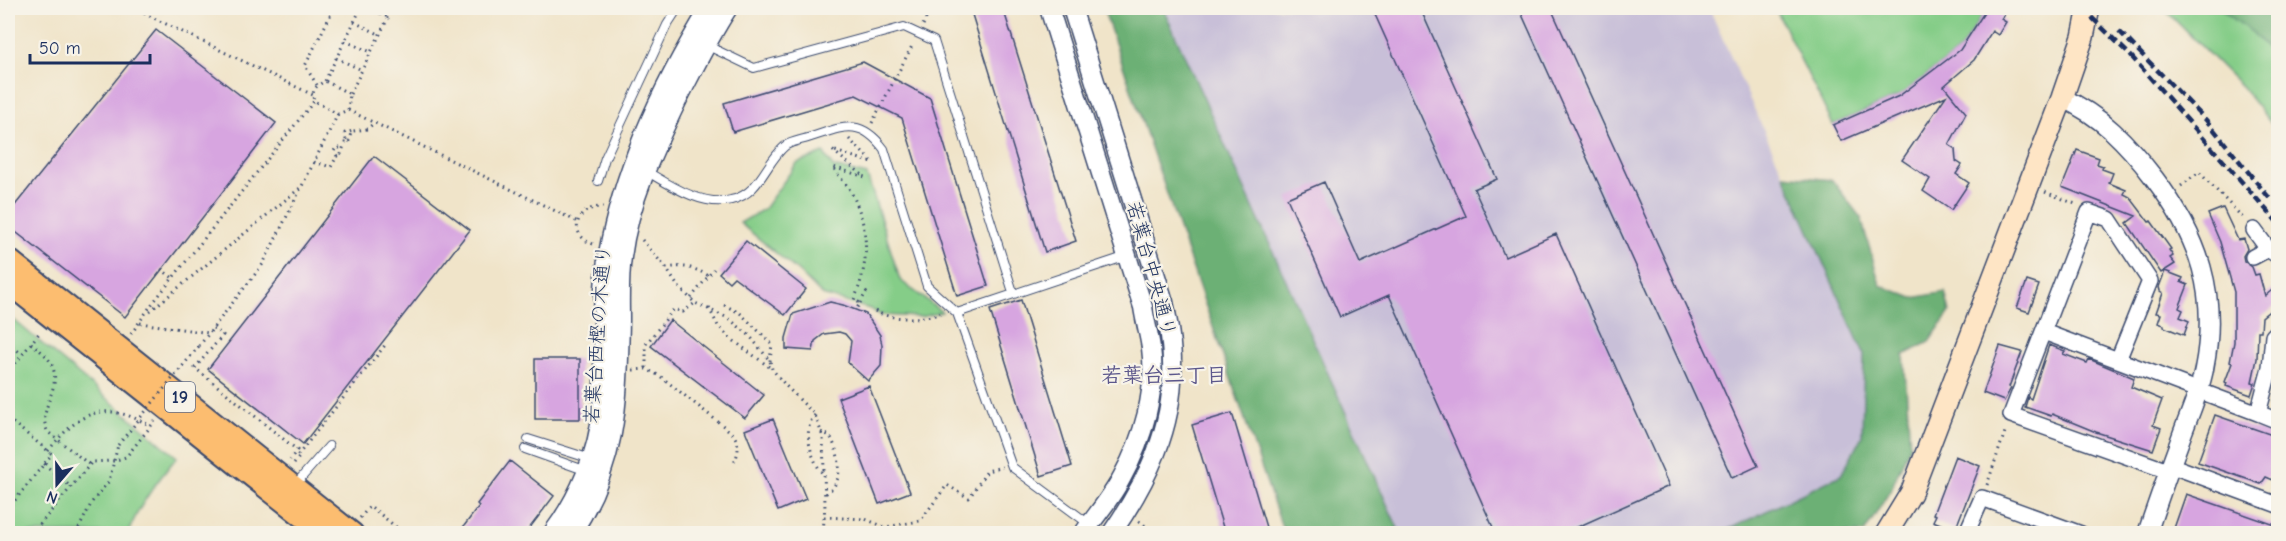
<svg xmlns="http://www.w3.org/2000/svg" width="2286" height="541" font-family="'Comic Neue','Klee One',sans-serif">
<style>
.industrial{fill:#c8bfd8}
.green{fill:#85cd88;stroke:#507e73;stroke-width:1.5}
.forest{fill:#6cb074;stroke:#447069;stroke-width:1.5}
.building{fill:#d7a5e0}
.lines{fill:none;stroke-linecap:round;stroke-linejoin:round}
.service-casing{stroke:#3b4a6e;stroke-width:10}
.minor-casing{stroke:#3b4a6e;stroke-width:18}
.tertiary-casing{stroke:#3b4a6e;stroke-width:21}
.secondary-casing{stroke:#3b4a6e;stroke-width:24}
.primary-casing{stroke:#3b4a6e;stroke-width:26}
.path{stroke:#3b4a6e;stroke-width:3;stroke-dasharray:1.5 4.5;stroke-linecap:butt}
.service{stroke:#fff;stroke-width:8}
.minor{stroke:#fff;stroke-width:15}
.tertiary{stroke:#fff;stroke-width:18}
.secondary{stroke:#fee5c5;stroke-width:21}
.primary{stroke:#fcbd6f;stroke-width:22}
.rail{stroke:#1b2f5e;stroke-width:4.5;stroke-dasharray:9 4.5;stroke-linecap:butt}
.path-bridge{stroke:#3b4a6e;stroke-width:3;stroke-dasharray:1.5 4.5;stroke-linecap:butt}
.labels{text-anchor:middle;stroke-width:4.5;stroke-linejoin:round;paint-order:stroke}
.shield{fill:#f7f3e8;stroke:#5d6a87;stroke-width:1.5}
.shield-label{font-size:18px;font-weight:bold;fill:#1b2f5e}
.street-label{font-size:20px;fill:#1b2f5e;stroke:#f7f3e8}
.neighbourhood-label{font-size:21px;font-weight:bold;fill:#5d588c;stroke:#f7f3e8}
</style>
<rect width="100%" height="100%" fill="#f7f3e8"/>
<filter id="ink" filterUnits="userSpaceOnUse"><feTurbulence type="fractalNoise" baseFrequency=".0167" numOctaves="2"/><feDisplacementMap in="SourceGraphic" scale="12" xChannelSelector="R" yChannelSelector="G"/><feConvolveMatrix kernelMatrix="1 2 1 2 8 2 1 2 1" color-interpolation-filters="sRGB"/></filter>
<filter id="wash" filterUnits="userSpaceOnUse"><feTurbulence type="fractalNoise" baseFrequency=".008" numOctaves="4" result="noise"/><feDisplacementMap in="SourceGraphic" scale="24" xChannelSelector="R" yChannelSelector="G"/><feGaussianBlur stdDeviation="1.35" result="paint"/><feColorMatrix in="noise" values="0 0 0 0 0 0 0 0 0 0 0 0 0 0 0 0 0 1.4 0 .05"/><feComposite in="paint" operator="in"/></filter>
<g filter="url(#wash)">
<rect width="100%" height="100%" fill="#f0e4c9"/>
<path class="industrial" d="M1163,8H1709L1864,354L1862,436L1841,475L1721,533H1400Z"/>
<path class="green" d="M1775,8H1987L1960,50L1899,96L1833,125Z
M2163,8H2278V132L2242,87Z
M824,153L833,167L867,175L900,280L942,312L921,317L881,315L870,309L822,295L800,273L740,223L764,209L797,163Z
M8,315L177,457C158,480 139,505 128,533H8Z"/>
<path class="forest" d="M1103,8H1163L1400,533H1284Z
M2219,8H2278V57H2275L2253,33Z
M1784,175L1832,180L1861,218L1880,285L1913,298L1945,292L1950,312L1929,342L1904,355L1910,446L1890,491L1864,533H1721L1841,475L1862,436L1864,354Z"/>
<g id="blocks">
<path class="building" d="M970,8H1003L1076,241L1045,252Z
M1372,8H1420L1497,179L1474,189L1505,257L1556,234L1669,486L1562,534H1496L1389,295L1340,317L1287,198L1324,182L1360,263L1466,216Z
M1519,8H1551L1758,466L1732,478Z
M1987,8H2008L2001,19L2006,22L1998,35L1992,31L1974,60L1944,86L1966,113L1949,145L1955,149L1956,161L1962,165L1956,174L1969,183L1951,210L1923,191L1930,179L1902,160L1946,96L1841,141L1833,125L1899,96L1960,50Z
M156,30L276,123L125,317L8,226V214Z
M863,62L930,98L988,286L957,296L902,118L856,95L733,132L724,103Z
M2077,150L2099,158L2097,164L2103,166L2102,169L2113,173L2109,183L2126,190L2124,194L2130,197L2149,222L2151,221L2171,249L2169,250L2173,256L2170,258L2175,264L2161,273L2127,223L2136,216L2062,187Z
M374,156L470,230L303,444L208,369Z
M2223,208L2238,240L2244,239L2247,249L2243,256L2244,261L2252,267L2255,275L2259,274L2265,296L2278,285V304L2262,317L2261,331H2258L2257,359L2252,382L2255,383L2251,395L2226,386L2227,383L2225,382L2232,363L2230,362L2234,342V292L2220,242L2208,214Z
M746,241L806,289L785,315L734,277L729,282L719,273Z
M2165,271L2183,278L2181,282L2188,285L2179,308L2183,310L2180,317L2189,321L2184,335L2164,327V325L2158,323L2161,314L2156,313L2163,293L2160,291L2159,287Z
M2027,281L2039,285L2029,312L2017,308Z
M1021,300L1072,466L1041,476L990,310Z
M830,302L843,305L866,314L880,335L882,345L881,366L868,381L848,363L851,341L845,334L839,332L824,334L815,341L813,351L786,349V338L793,314Z
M670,320L764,395L745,418L651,346Z
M2049,345L2065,351L2063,354L2087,363L2089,359L2134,378L2131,387L2162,400L2153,425L2161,428L2153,450L2096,432L2052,414L2051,416L2025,407L2028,397L2031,399Z
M2000,346L2022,352L2009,387L2011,388L2004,401L1983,393Z
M535,359H580V419H535Z
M869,386L910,492L879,504L838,398Z
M1232,413L1268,534H1225L1192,425Z
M2215,415L2278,437V465L2273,480L2266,477L2261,484L2198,462Z
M773,419L806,499L778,511L745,430Z
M1955,456L1980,466L1955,530L1933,521L1936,515L1933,514Z
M510,461L554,496L525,534H458L479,506L477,504Z
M2186,494L2278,526V534H2172Z"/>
</g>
</g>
<g filter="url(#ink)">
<use href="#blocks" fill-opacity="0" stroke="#3b4a6e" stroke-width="1.5"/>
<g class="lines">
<g class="service-casing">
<path id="service" d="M706,45L754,68L904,27L934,41L1013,292
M646,171C670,185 702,207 731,200C760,194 765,163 785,146C792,141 803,140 811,137C843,127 860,117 884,149L927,286L957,313L1012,467L1089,524
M598,181L605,158L667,25L678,8
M957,313L1127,256
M528,439L591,459
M525,449L587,471
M294,486L329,446"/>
</g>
<g class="minor-casing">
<path id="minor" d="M2254,230L2268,249L2278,256
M2253,257L2268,249
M2044,332L2258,413L2270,368L2273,336L2278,331
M2118,360L2150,281L2109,219L2089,212L2011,415L2168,471
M2258,413L2278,421
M2170,465L2278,505
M1966,534L1982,498L2081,534"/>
</g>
<g class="tertiary-casing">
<path id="tertiary" d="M1049,8L1143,307C1145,321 1149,334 1151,348C1157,391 1143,439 1122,477C1112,497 1096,515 1083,534
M1072,8L1164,302C1168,321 1172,341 1172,362C1175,426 1147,482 1111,534
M2062,98C2101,115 2128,144 2154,178C2199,237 2219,294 2204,369C2199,395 2187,419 2179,443C2168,473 2157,503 2147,534
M552,534C579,498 598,453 602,409C606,358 599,305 608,254C623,169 665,81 710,8
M571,534C618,463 618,402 620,321C620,300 619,278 622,257C629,201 654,149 678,99C694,68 709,37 728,8"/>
</g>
<g class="secondary-casing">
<path id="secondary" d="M1886,534L1911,493L2062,98L2083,37L2089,8"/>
</g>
<g class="primary-casing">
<path id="primary" d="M8,260L352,534
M8,282L326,534"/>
</g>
<path class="path" d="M133,8L313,95
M369,8L388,17
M456,8L460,12
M354,22L379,34
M923,25L931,8
M345,41L371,52
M336,58L362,70
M325,81L361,8
M317,85L305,66L334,8
M350,94L393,8
M348,110L350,94L325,81C316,86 311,90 314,101L338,114L348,110L578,222
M872,123L913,44
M849,139L873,163L832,150L865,177L833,167C838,176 845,182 850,190C870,227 870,262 854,300L860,303L856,310
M346,140L345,133L353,131
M337,156L334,151L336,148H342
M314,162L331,167L337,156L340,157L346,140L349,141L353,131L367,129L374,123
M2181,186L2199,172L2245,220
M2045,192L2078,205
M642,240L666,268L677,285L695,303L728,318L749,335L770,361L772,369L786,386L815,415L823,437L825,504L823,534
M593,244C566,234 577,206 603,207
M666,268C684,265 693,267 709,276
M161,269L173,278
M691,298L714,269
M860,303L867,291
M724,305L740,313L772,344L770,361
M709,308L718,326L730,338L772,369
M150,311L300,188
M875,311C889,320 925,320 940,313
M140,323L209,333
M213,328L223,335L195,368L297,450L290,460
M131,334L152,304L314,101
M8,343L22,354
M31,343C39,350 50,357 53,368C61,389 36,412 48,432L90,465
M199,346L263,264L338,114
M646,368V344L674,309L683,312L695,303
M633,370L646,369L660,376L731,432C741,443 739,453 733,465
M8,373L40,332
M815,415C801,429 812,461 823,474
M8,419L52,454L8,509
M821,432L830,436C840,454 846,482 825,494
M48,451C81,410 103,400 151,426
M44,464L71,487
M294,464L300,456L298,455L386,344
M1987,485L2006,429
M824,517L865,519L885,527L920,521L947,485L969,498L987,471L1002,467
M360,518L370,506L401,531
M1139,521L1156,534
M32,534L92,462L113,461L126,457L155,421
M76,534L92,502L109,481L118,445"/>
<use href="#service" class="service"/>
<use href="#minor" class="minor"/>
<use href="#tertiary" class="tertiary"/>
<use href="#secondary" class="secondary"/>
<use href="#primary" class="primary"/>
<path class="rail" d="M2082,8L2131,56L2278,223
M2119,31L2206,120L2271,200"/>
<path class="path-bridge" d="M118,445L199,346"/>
</g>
</g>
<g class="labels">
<rect class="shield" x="165" y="382" width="30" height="30" rx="4.5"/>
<g class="shield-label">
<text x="180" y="403">19</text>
</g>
<g class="street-label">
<text transform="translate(1152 269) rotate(75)" y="7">若葉台中央通り</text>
<text transform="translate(597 334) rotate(-86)" y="7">若葉台西樫の木通り</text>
</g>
<g class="neighbourhood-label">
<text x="1164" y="382">若葉台三丁目</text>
</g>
</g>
<rect width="2286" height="541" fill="none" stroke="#f7f3e8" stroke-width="30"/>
<g transform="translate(57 484) rotate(200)" stroke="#f7f3e8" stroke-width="4.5" paint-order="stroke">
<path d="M0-4.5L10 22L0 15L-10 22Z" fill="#1b2f5e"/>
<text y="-9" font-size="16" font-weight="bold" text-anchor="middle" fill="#1b2f5e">N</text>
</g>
<path d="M30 54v9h120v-9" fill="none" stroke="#1b2f5e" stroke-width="3"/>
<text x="39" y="54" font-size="18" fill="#1b2f5e" stroke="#f7f3e8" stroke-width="4.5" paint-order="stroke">50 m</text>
</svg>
